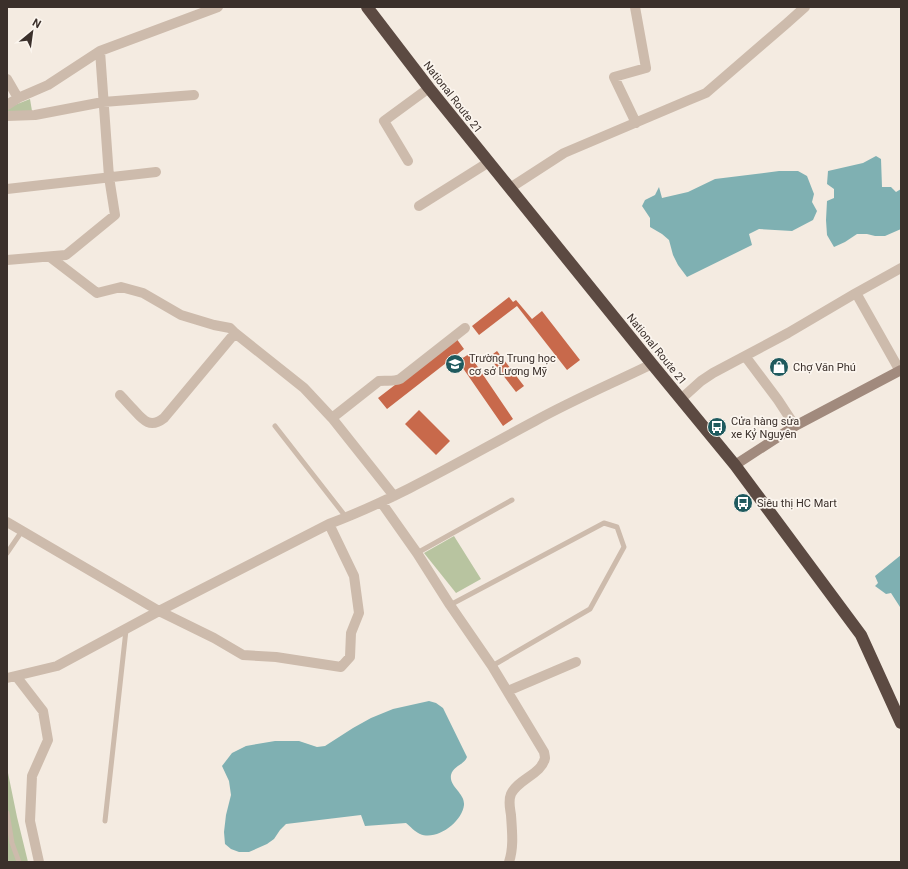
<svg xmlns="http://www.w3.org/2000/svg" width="908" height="869" font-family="Roboto,sans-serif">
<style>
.green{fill:#b8c4a0}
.water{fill:#7fb0b2}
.building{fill:#c8694b}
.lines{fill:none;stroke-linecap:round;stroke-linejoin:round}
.lane{stroke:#cdbbac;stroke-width:5}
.street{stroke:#cdbbac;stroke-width:10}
.secondary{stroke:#a18a7d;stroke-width:10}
.highway{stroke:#5c4a42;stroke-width:12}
.labels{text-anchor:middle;stroke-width:3.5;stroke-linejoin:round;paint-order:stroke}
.street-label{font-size:11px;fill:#3b302b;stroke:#fbf5ee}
.poi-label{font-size:11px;fill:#3b302b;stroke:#fbf5ee;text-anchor:start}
</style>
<rect width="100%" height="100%" fill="#f4ebe1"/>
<path class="green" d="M30,99L32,111L7,114V108Z
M454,536L481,579L456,593L424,553Z
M7,768L17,817L28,862H7Z"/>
<path class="water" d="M876,156L881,159L882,187H891L896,192L901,189V229L885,236H875L867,234H857L845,242L834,247L827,235L826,220L827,201L834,198V189L827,184L828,171L863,163Z
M779,171H798L807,176L814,194L812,202L817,211L813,220L792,231L759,229L749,234L752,245L687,277L678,265L673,255L669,240L662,234L650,227V218L642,206L645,200L655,195L659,187L662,198L688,192L715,179Z
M901,555V606L900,607L891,593L886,594L875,586L878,583L875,576Z
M429,701L436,703L443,708L467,757C464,765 453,766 451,775C449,787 465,793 464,805C462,822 437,841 420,834C415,832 410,826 406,823L365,826L361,815L286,824L280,830L274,839L267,844L249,852H239L231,849L225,844L224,832L226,815L231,795L229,781L222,766L232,753L246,746L275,741H299L317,747L325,746L353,728L371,718L393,709Z"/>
<path class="building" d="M509,297L513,302L516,300L532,319L542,311L580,360L567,370L517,306L479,335L472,326Z
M456,338L464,349L387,409L378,398Z
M497,351L524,386L516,392L489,357Z
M469,354L513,419L503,426L458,361Z
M419,410L450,441L436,455L405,424Z"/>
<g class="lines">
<path class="lane" d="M275,426L346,517
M7,553L22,531
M417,553L512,500
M450,605L604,523L617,527L624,547L590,609L492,666
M7,813L12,843L19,862
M105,821L126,630"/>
<path class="street" d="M635,7L646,68L614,77L636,123
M7,79L18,98
M7,105L18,98L48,85L100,51L218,7
M7,116L35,115L103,102L194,95
M408,161L384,121L429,88
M510,188L564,153L689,100L706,93L786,24L805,7
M7,189L156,172
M419,206L489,162
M50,257L97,293L121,287L143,293L181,315L214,325L230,328L235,333L304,388L332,418L394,496
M7,260L66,255L115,215L109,177L100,51
M856,293L900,371
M745,356L778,400L795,426
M120,395C125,400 129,405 134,410C143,420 150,429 164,418L235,333
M681,399L701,381L713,373L788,333L856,293L901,268
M332,418L379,381C386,380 393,382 400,379L465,328
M381,502L417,553L450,605L492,666L544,752C544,752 545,757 545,758C542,774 518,779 511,794C508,801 510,808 511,815C512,831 514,847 509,862
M7,522L159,611L214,638L243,655L276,657L341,667L350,657L351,633L359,613L354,576L329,524
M16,676L43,711L48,740L32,776L30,821L39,862
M7,678L57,666L159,611L329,524C401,497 467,457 535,421C573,400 613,383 652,364
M508,691L576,662"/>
<path class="secondary" d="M735,465L795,426L901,370"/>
<path class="highway" d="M367,7L429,88L652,364L735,465L861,635L901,723"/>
</g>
<defs>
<g id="school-disc" transform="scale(1)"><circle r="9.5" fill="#1f5a5e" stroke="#fbf5ee"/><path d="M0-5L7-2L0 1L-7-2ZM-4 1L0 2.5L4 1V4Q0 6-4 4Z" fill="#fff"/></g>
<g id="shop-disc" transform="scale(1)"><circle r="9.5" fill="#1f5a5e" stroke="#fbf5ee"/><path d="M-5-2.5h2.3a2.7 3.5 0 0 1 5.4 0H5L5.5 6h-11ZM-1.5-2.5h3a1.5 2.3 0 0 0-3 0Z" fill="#fff"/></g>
<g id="bus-disc" transform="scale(1)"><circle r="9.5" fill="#1f5a5e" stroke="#fbf5ee"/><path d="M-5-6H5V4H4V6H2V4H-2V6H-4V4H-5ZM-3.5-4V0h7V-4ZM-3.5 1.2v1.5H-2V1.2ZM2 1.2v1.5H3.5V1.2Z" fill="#fff"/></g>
</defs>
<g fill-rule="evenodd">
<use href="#school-disc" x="455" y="364"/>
<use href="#shop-disc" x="779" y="367"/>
<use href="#bus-disc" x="717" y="427"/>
<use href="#bus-disc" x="743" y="503"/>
</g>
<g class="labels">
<g class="street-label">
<text transform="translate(453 97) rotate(52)" y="4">National Route 21</text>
<text transform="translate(657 349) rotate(51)" y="4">National Route 21</text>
</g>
<g class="poi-label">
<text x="469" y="362">Trường Trung học<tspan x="469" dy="13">cơ sở Lương Mỹ</tspan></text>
<text x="793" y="371">Chợ Văn Phú</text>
<text x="731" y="425">Cửa hàng sửa<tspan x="731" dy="13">xe Kỷ Nguyên</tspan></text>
<text x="757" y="507">Siêu thị HC Mart</text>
</g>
</g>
<rect width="908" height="869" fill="none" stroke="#3b302b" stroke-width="16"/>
<g transform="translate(32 32) rotate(29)" stroke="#fbf5ee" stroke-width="3" paint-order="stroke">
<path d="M0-3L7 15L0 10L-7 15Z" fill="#3b302b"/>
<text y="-6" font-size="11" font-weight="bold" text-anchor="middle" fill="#3b302b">N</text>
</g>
</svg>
